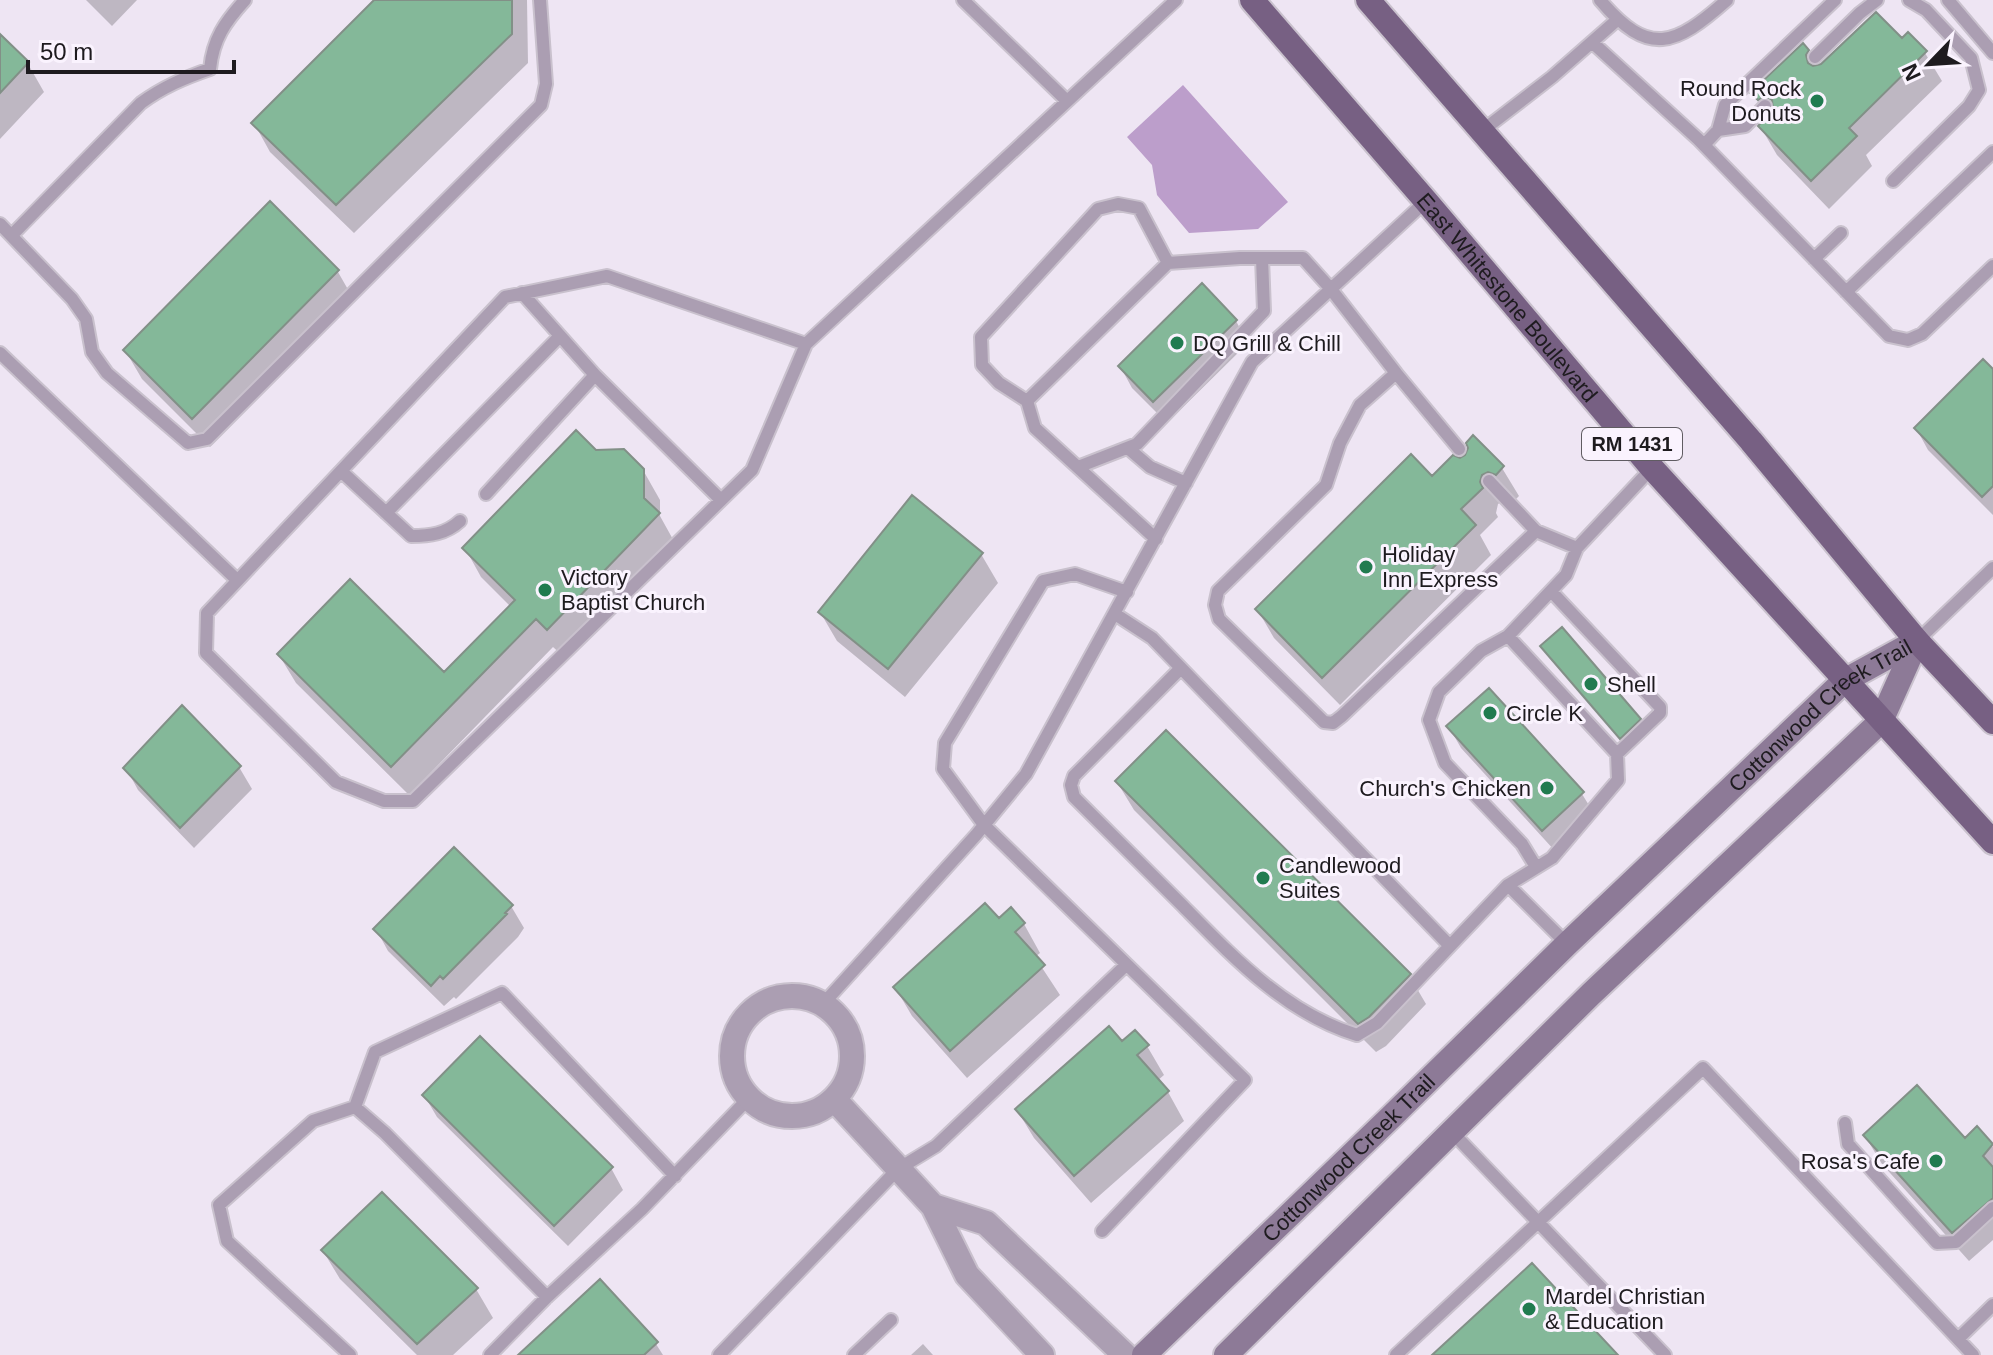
<svg xmlns="http://www.w3.org/2000/svg" width="1993" height="1355" font-family="Arial,sans-serif">
<style>
.water{fill:#bc9ecb}
.shadow{fill:#0003}
.building{fill:#84b899;stroke:#829087;stroke-width:2}
.lines{fill:none;stroke-linecap:round;stroke-linejoin:round}
.lane-casing{stroke:#c9c1cd;stroke-width:16}
.street-casing{stroke:#c9c1cd;stroke-width:28}
.secondary-casing{stroke:#c9c1cd;stroke-width:28}
.primary-casing{stroke:#c9c1cd;stroke-width:28}
.lane{stroke:#ab9eb2;stroke-width:12}
.street{stroke:#ab9eb2;stroke-width:24}
.secondary{stroke:#8d7a97;stroke-width:24}
.primary{stroke:#776083;stroke-width:24}
.poi-dot{fill:#217b50;stroke:#faf3fe;stroke-width:3}
.labels{text-anchor:middle;stroke-width:6;stroke-linejoin:round;paint-order:stroke}
.shield{fill:#faf3fe;stroke:#605c62;stroke-width:2}
.shield-label{font-size:20px;font-weight:bold;fill:#1e1b1f}
.poi-label{font-size:22px;fill:#1e1b1f;stroke:#faf3fe;text-anchor:start}
.street-label{font-size:22px;fill:#1e1b1f;stroke:#faf3fe}
</style>
<rect width="100%" height="100%" fill="#eee5f3"/>
<path class="water" d="M1183,85L1288,202L1258,229L1189,233L1157,195L1152,165L1127,137Z"/>
<path class="shadow" d="M86,0H137L112,26Z
M377,0H527L528,63L354,233L270,152L254,123Z
M0,37L28,64L44,92L0,139Z
M1902,41L1925,53L1942,81L1866,155L1872,166L1829,209L1777,155L1760,126L1767,118L1753,93L1808,51L1817,67Z
M270,204L338,272L354,300L210,447L142,379L125,350Z
M1236,321L1248,343L1167,423L1132,388L1120,366Z
M1993,372V515L1928,450L1916,428Z
M1502,468L1519,496L1512,503L1505,500L1498,504L1496,513L1498,517L1480,535L1491,555L1340,705L1274,638L1257,609L1432,478Z
M643,470L660,500V516L675,543L564,657L553,647L409,795L296,683L279,655L444,675L511,607L481,577L465,548Z
M981,554L998,583L905,697L837,641L820,612Z
M1542,647L1639,720L1643,727L1625,744Z
M1449,727L1582,794L1595,815L1555,851L1461,748Z
M239,767L252,789L194,848L138,790L126,768Z
M1117,782L1409,975L1426,1004L1386,1046L1376,1052L1134,810Z
M511,906L524,928L518,937L456,999L454,997L444,1006L388,951L376,929Z
M1011,910L1024,924L1040,953L1035,957L1060,995L967,1078L912,1016L895,987L999,921Z
M1135,1032L1147,1046L1164,1075L1157,1081L1168,1092L1184,1121L1091,1203L1034,1138L1017,1110L1122,1044Z
M424,1095L611,1168L623,1190L568,1246L437,1117Z
M1977,1129L1993,1147V1240L1969,1261L1882,1164L1865,1136L1965,1141Z
M323,1251L476,1289L493,1318L453,1355H417L340,1279Z
M600,1282L656,1344L663,1355H521Z
M923,1344L933,1355H911Z"/>
<path class="building" d="M374,0H512V34L336,205L251,123Z
M1876,12L1902,38L1908,32L1927,51L1849,128L1857,136L1811,181L1758,126L1773,109L1772,100L1763,97L1758,100L1750,93L1803,43L1809,50L1806,55L1808,63L1813,66L1821,64Z
M0,34L29,62L0,93Z
M270,201L339,270L192,419L123,350Z
M1202,283L1237,320L1153,402L1118,366Z
M1983,359L1993,369V486L1982,497L1914,428Z
M576,430L596,450L624,449L644,469V498L660,513L547,630L536,619L391,767L277,654L350,579L444,672L515,600L462,548Z
M1473,435L1504,466L1496,475L1488,472L1482,475L1480,482L1483,488L1461,509L1476,525L1322,678L1255,609L1411,454L1432,476L1453,455L1460,458L1465,455L1468,448L1466,443Z
M912,495L983,553L888,669L818,612Z
M1562,627L1641,719L1620,739L1540,646Z
M1489,688L1584,792L1542,831L1446,726Z
M182,705L241,766L180,828L123,768Z
M1166,730L1411,974L1369,1017L1358,1024L1115,781Z
M454,847L513,905L505,913L507,914L443,979L440,976L431,986L373,929Z
M985,903L999,918L1011,907L1025,923L1015,932L1045,965L950,1051L893,987Z
M1109,1026L1122,1041L1135,1030L1149,1045L1137,1055L1169,1091L1074,1176L1015,1109Z
M480,1036L613,1167L554,1226L422,1095Z
M1917,1085L1965,1138L1977,1126L1993,1144L1983,1156L1993,1167V1198L1952,1233L1863,1135Z
M382,1192L478,1288L417,1344L321,1250Z
M1532,1263L1618,1355H1432Z
M600,1279L658,1342L644,1355H518Z"/>
<g class="lines">
<g class="lane-casing">
<path id="lane" d="M963,0L1067,101
M1600,0C1649,58 1675,46 1727,0
M1948,0L1993,53
M1593,43L1698,139L1889,336L1908,340L1922,334L1993,266
M1815,57L1860,13L1877,0
M1718,130L1745,126L1765,106
M1482,131L1552,77L1617,20
M1704,145L1718,130L1725,105L1835,0
M1893,181L1969,106L1979,90L1971,58L1926,10L1909,0
M0,224L72,299L86,319L92,352L107,373L188,443L207,439L541,105L546,84L540,0
M12,235L141,103C163,87 184,78 210,69C213,39 225,22 245,0
M1814,259L1841,233
M1846,292L1993,152
M522,293L595,375
M806,344L607,276L505,297L207,613L206,653L336,782L384,801H413L752,470L806,344L1176,0
M0,353L237,580
M1396,373L1459,449
M1027,401L1168,263L1240,258H1303L1330,288L1396,373L1360,405L1340,443L1326,485L1218,591L1215,605L1219,619L1324,722L1333,723L1342,716L1536,531L1577,548
M1129,449L1150,467L1186,483
M1078,467L1137,444L1264,311L1262,258
M341,471L411,536C430,536 446,534 460,521
M1489,481L1536,531
M486,494L595,375L721,500
M386,513L560,336
M1156,539L1035,428L1027,401L999,383L982,365L981,337L1098,209L1118,204L1139,208L1168,263
M1551,591L1660,707V713L1617,754
M1115,614L1152,638L1450,946L1377,1023L1357,1035C1285,1013 1233,957 1182,905C1146,869 1110,833 1074,797L1071,785L1074,776L1180,669
M1917,641L1993,568
M1536,867L1522,844L1445,763L1429,720L1439,692L1481,651L1508,636L1566,575L1577,548L1652,468
M1508,885L1552,858L1618,780L1617,754L1508,636
M1450,946L1508,885L1567,944
M823,1004L976,835L1026,774L1252,362L1426,201
M355,1107L375,1052L502,993L675,1176
M1845,1123L1848,1144L1937,1243L1956,1242L1993,1208
M1452,1132L1665,1355
M1102,1231L1245,1080L984,825L943,769L945,743L1043,581L1075,574L1127,592
M1958,1339L1993,1305
M350,1355L227,1241L219,1205L313,1121L355,1107L385,1133L547,1297
M490,1355L547,1297L642,1209L749,1098
M719,1355L898,1169L936,1146L1126,965
M854,1355L891,1320
M1396,1355L1703,1068L1973,1355"/>
</g>
<g class="street-casing">
<path id="street" d="M732 1056a60 60 0 1 1 120 0a60 60 0 1 1-120 0Z
M834,1099L933,1206L967,1275L1042,1355
M933,1206L986,1223L1125,1355"/>
</g>
<g class="secondary-casing">
<g id="secondary">
<path id="s1" d="M1144,1355L1391,1117L1567,944L1844,681L1917,641"/>
<path d="M1226,1355L1591,994L1881,721L1917,641"/>
</g>
</g>
<g class="primary-casing">
<g id="primary">
<path id="s2" d="M1252,0L1426,201L1652,468L1993,842"/>
<path d="M1368,0L1751,441L1917,641L1993,722"/>
</g>
</g>
<use href="#lane" class="lane"/>
<use href="#street" class="street"/>
<use href="#secondary" class="secondary"/>
<use href="#primary" class="primary"/>
</g>
<g class="poi-dot">
<circle cx="1817" cy="101" r="8"/>
<circle cx="1177" cy="343" r="8"/>
<circle cx="1366" cy="567" r="8"/>
<circle cx="545" cy="590" r="8"/>
<circle cx="1591" cy="684" r="8"/>
<circle cx="1490" cy="713" r="8"/>
<circle cx="1547" cy="788" r="8"/>
<circle cx="1263" cy="878" r="8"/>
<circle cx="1936" cy="1161" r="8"/>
<circle cx="1529" cy="1309" r="8"/>
</g>
<g class="labels">
<rect class="shield" x="1582" y="428" width="100" height="32" rx="6"/>
<g class="shield-label">
<text x="1632" y="451">RM 1431</text>
</g>
<g class="poi-label">
<text x="1801" y="96" text-anchor="end">Round Rock<tspan x="1801" dy="25">Donuts</tspan></text>
<text x="1193" y="351">DQ Grill &amp; Chill</text>
<text x="1382" y="562">Holiday<tspan x="1382" dy="25">Inn Express</tspan></text>
<text x="561" y="585">Victory<tspan x="561" dy="25">Baptist Church</tspan></text>
<text x="1607" y="692">Shell</text>
<text x="1506" y="721">Circle K</text>
<text x="1531" y="796" text-anchor="end">Church's Chicken</text>
<text x="1279" y="873">Candlewood<tspan x="1279" dy="25">Suites</tspan></text>
<text x="1920" y="1169" text-anchor="end">Rosa's Cafe</text>
<text x="1545" y="1304">Mardel Christian<tspan x="1545" dy="25">&amp; Education</tspan></text>
</g>
<g class="street-label">
<text dy="8" stroke="none"><textPath href="#s2" startOffset="392">East Whitestone Boulevard</textPath></text>
<text dy="8" stroke="none"><textPath href="#s1" startOffset="932">Cottonwood Creek Trail</textPath></text>
<text dy="8" stroke="none"><textPath href="#s1" startOffset="284">Cottonwood Creek Trail</textPath></text>
</g>
</g>
<g transform="translate(1929 64) rotate(245)" stroke="#faf3fe" stroke-width="6" paint-order="stroke">
<path d="M0-6L14 30L0 20L-14 30Z" fill="#1e1b1f"/>
<text y="-12" font-size="22" font-weight="bold" text-anchor="middle" fill="#1e1b1f">N</text>
</g>
<path d="M28 60v12h206v-12" fill="none" stroke="#1e1b1f" stroke-width="4"/>
<text x="40" y="60" font-size="24" fill="#1e1b1f" stroke="#faf3fe" stroke-width="6" paint-order="stroke">50 m</text>
</svg>
